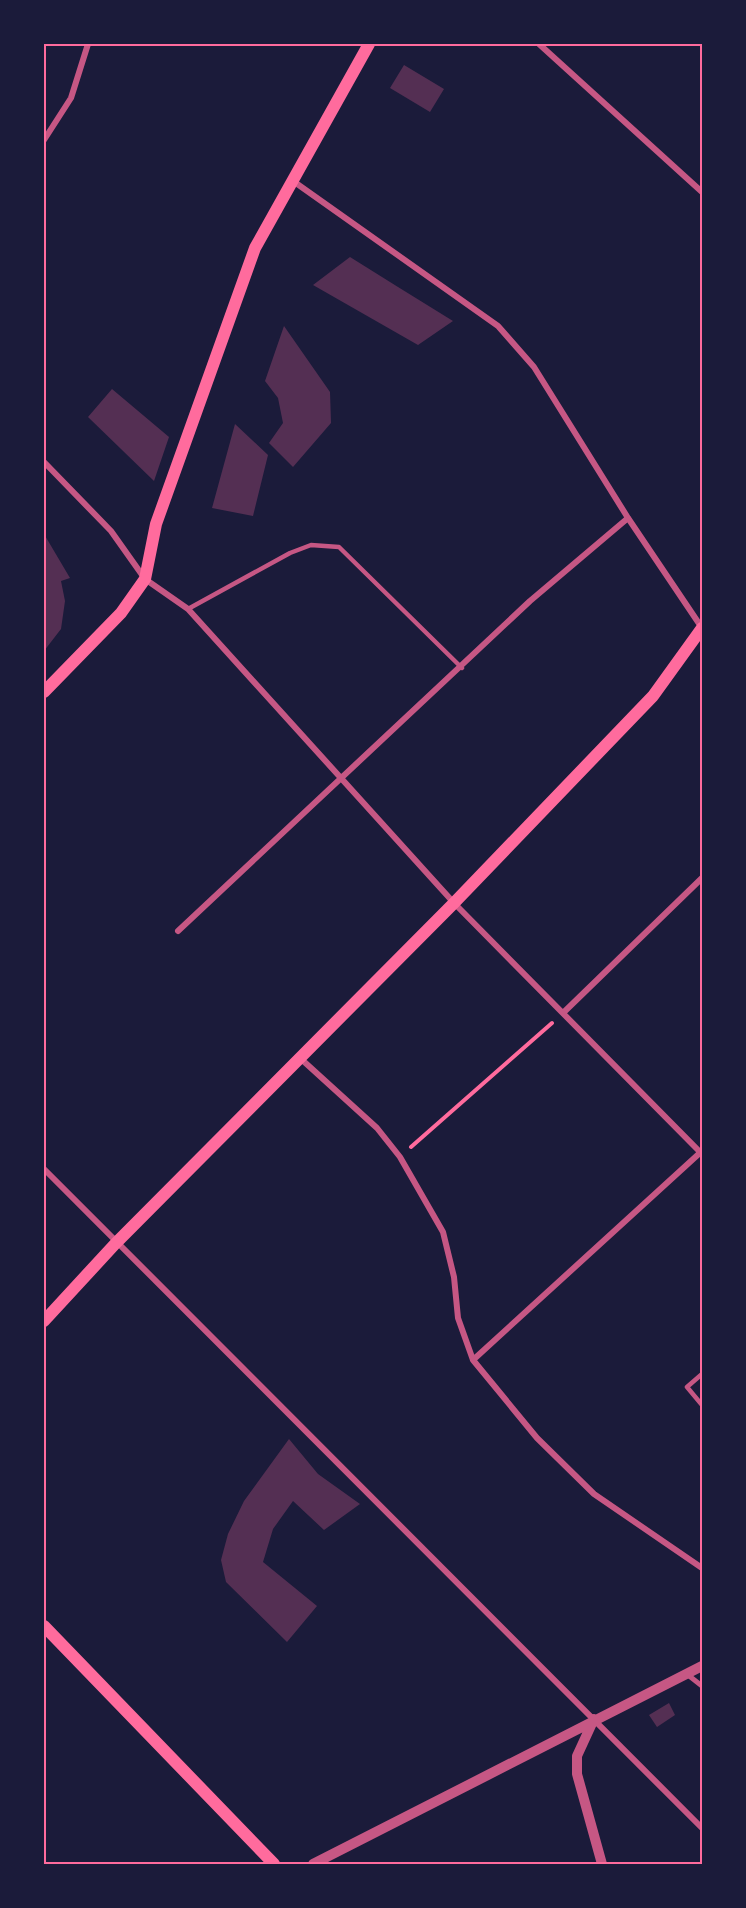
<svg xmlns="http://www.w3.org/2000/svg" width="746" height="1908" font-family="Manrope,sans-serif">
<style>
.building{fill:#542f53}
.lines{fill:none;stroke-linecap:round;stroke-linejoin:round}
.path{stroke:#ff6b9d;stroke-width:4}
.service{stroke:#c65784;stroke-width:4.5}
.pedestrian{stroke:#c65784;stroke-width:5}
.minor{stroke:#c65784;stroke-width:6}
.tertiary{stroke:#c65784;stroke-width:10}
.secondary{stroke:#ff6b9d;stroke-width:12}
.neatline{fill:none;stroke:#ff6b9d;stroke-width:2}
</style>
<rect width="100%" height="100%" fill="#1b1b3a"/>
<path class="building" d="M404,65L444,89L430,112L390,88Z
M350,257L398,287L453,321L418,345L313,285Z
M284,326L330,392L331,423L293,467L269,443L283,423L278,398L265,381Z
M112,389L169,437L154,481L88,417Z
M235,424L268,455L253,516L212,508Z
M44,534L70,578L61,581L65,601L61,629L44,651Z
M289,1439L318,1474L360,1504L324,1530L293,1501L273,1529L263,1562L317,1606L287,1642L226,1582L221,1560L228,1534L244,1501Z
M669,1703L675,1715L657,1727L649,1715Z"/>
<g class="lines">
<path class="path" d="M411,1147L552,1023"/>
<path class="service" d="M188,609L290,553L311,545L339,547L462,668
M702,1374L687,1387L702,1405"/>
<path class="pedestrian" d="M688,1675L702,1686"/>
<path class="minor" d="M539,44L702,192
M44,140L71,98L88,44
M293,181L498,326L534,367L628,518L702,628
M44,462L111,531L145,579L188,609L454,903L702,1154
M178,931L530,601L628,518
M563,1013L702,878
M300,1058L377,1128L400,1157L443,1232L454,1277L458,1318L473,1360L537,1438L594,1494L702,1568
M44,1169L702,1828
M473,1360L702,1151"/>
<path class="tertiary" d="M594,1719L577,1756V1774L602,1864
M313,1864L702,1666"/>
<path class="secondary" d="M44,692L121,613L145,579L156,524L255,248L369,44
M44,1321L115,1244L454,903L653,696L702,628
M44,1626L274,1864"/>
</g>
<rect width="746" height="1908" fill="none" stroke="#1b1b3a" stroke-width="90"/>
<rect x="45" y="45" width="656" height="1818" class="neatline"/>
</svg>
